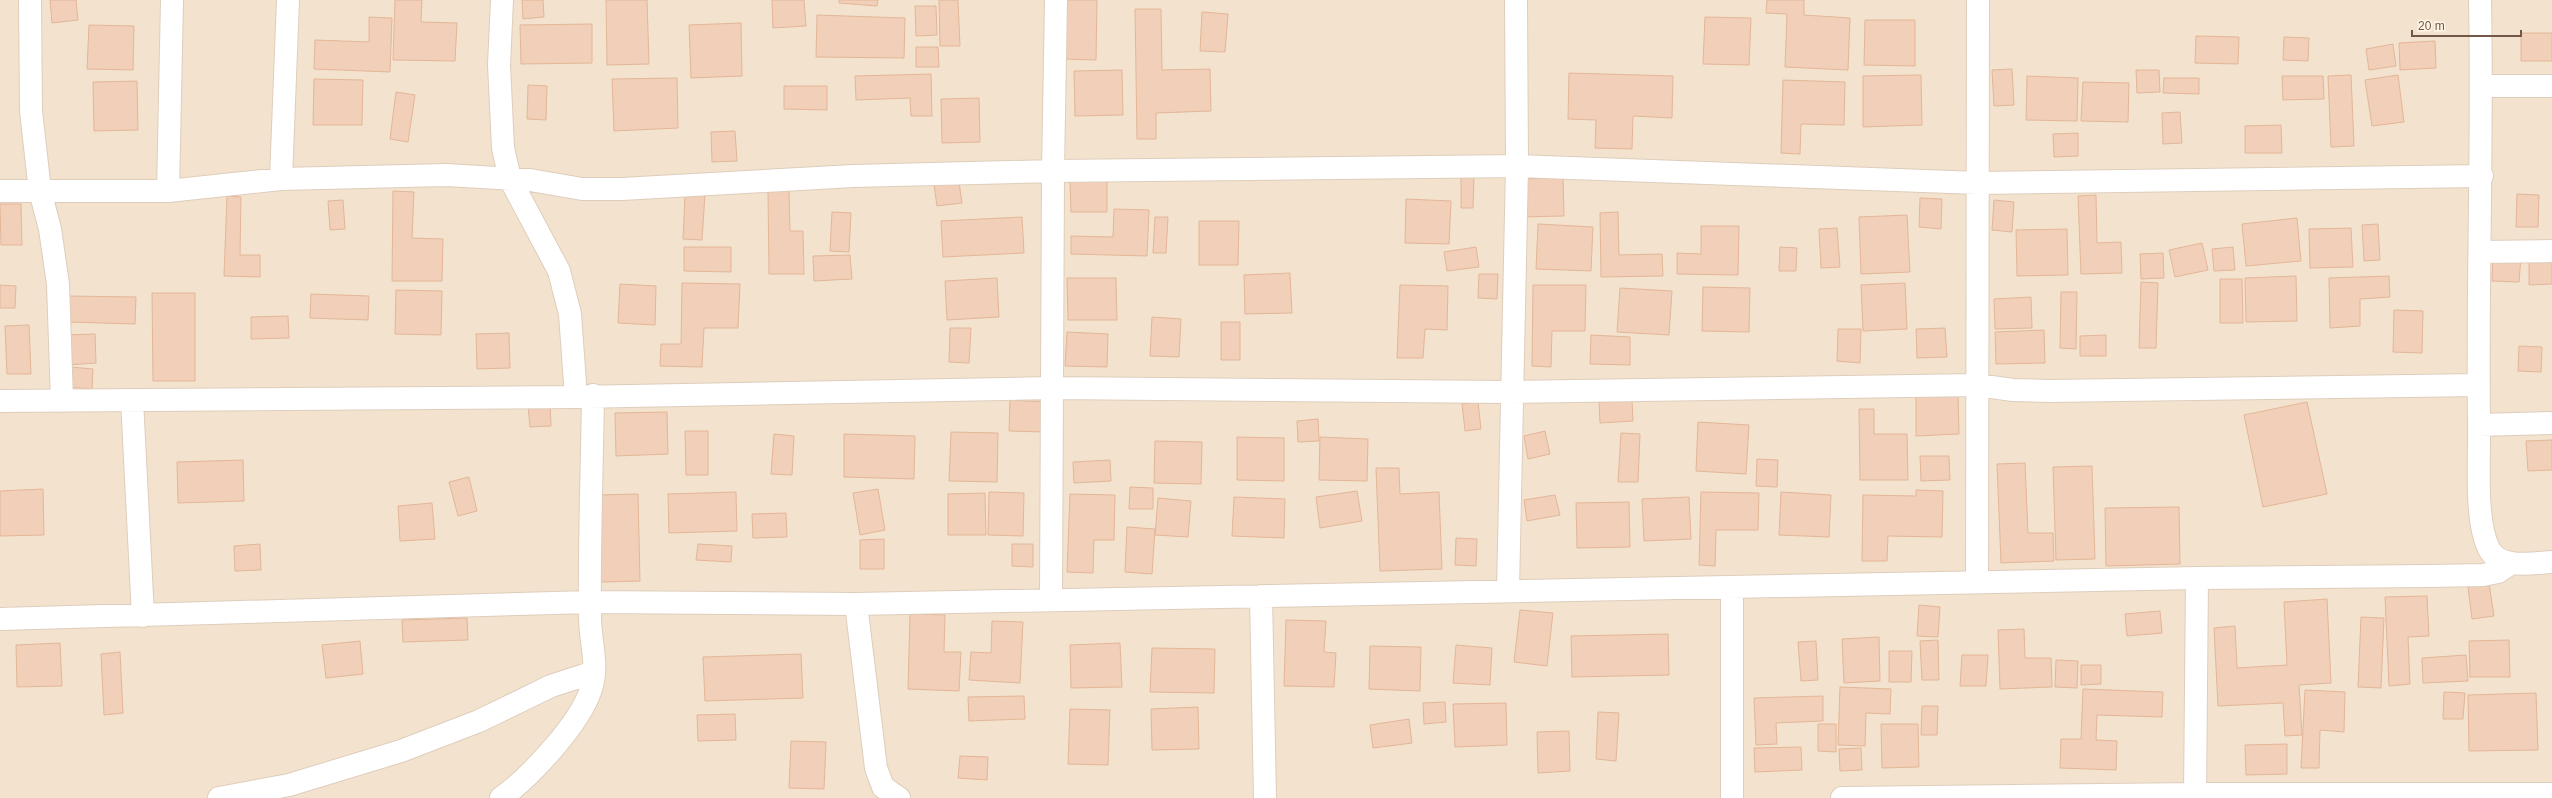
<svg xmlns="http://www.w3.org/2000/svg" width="2552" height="798" font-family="Helvetica,sans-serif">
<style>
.residential{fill:#f3e3ce}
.building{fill:#f1cfb8;stroke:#e3b698}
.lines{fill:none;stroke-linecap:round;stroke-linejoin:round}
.street-casing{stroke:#dfcdbc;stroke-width:24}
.street{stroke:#fff;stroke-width:22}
</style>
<rect width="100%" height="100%" fill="#fcf1e0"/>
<path class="residential" d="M0,0H2552V798H0Z"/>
<path class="building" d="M50,0H76L78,20L52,23Z
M395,0H422L421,22L457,23L455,61L393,60Z
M522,0H543L544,17L523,19Z
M606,0H647L649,64L607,65Z
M772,0H804L806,26L773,28Z
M839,0H878L877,6L839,3Z
M939,0H958L960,46H940Z
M1066,0H1097L1096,60L1064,59Z
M1767,0H1804V15L1850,18L1848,70L1785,67L1787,14L1766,13Z
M915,6H936L937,35L916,36Z
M1135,9H1161L1162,70L1210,69L1211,111L1156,113V139H1137Z
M1202,12L1228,14L1225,52L1200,51Z
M817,15L905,18L904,58L816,57Z
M369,17L392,18L390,72L314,69L315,40L369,42Z
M1705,17L1751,18L1749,65L1703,64Z
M1865,20H1915V66L1864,65Z
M741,23L742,76L691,78L689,25Z
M592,24V63L521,64L520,25Z
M89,25L134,26L133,70L87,69Z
M2521,33H2552V61H2521Z
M2196,36L2239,37L2238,64L2195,63Z
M2284,37L2309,38L2308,61L2283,60Z
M2435,41L2436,68L2400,70L2399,43Z
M2393,44L2396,66L2369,70L2366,49Z
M916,47H938L939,67H916Z
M2012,69L2014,105L1994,106L1992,70Z
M1122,70L1123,115L1075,116L1074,71Z
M2136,70H2159L2160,92L2137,93Z
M1569,73L1673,76L1672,118L1633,116L1632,149L1595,148L1596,120L1568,119Z
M931,74L932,116H911L910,98L856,100L855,76Z
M1921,75L1922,125L1863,127V76Z
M2351,75L2354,146L2331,147L2328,76Z
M2398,75L2404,122L2372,126L2365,80Z
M2027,76L2078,78L2077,121L2026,120Z
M2282,76H2323L2324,99L2283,100Z
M677,78L678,128L614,131L612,79Z
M2164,78H2199V94L2163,93Z
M314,79L363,80L362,125H313Z
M1783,80L1845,82L1844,125L1801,124L1800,154L1781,153Z
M137,81L138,130L94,131L93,82Z
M2083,82L2129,83L2128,122L2081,121Z
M528,85L547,86L546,120L527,119Z
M784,86H827V110L784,109Z
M396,92L415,95L408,142L390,139Z
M979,98L980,142L942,143L941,99Z
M2180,112L2182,143L2163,144L2162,113Z
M2281,125L2282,153H2245V126Z
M735,131L737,161L712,162L711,132Z
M2078,133V156L2054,157L2053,134Z
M1461,175H1474L1473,208H1461Z
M1563,178L1564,216L1521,217L1520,179Z
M1107,180V212H1071L1070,181Z
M959,182L962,203L937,206L934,185Z
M393,191L414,192L412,238L443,239L442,281H392Z
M789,191L790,231H803L804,274H769L768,192Z
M685,194H705L702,240L683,239Z
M2517,194L2539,195L2538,227H2516Z
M2096,195L2097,243L2121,242L2122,273L2081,274L2078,196Z
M227,196L241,197L240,255H260V277L224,276Z
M1920,198L1942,199L1941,229L1919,227Z
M1406,199L1451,201L1449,244L1405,243Z
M343,200L345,229L330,230L328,201Z
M1994,200L2014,202L2012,232L1992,230Z
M0,204H21L22,245H1Z
M1114,209L1149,210L1147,256L1071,254V236L1113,237Z
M832,212L851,213L849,252L830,251Z
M1618,212L1619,255L1662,254L1663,276L1601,277L1600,213Z
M1907,215L1910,272L1861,274L1859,217Z
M1022,217L1024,253L943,257L941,221Z
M1155,217H1168L1166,253H1153Z
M2297,218L2301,261L2246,266L2242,224Z
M1199,221H1239L1238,265H1199Z
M1538,224L1593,227L1591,271L1536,269Z
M2378,224L2380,260L2364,261L2362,225Z
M1701,226H1739L1738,275L1677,274V253L1701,254Z
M1837,228L1840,267L1821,268L1819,229Z
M2351,228L2353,267L2310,268L2309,229Z
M2067,229L2068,275L2017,276L2016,230Z
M2202,243L2208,270L2175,277L2169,250Z
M684,247H731V272L684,271Z
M1476,247L1479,267L1447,271L1444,252Z
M1780,247L1797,248L1796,271H1779Z
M2233,247L2235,270L2214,271L2212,249Z
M2163,253L2164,278L2141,279L2140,254Z
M850,255L852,279L814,281L813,256Z
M2493,256L2521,257L2519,282L2492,281Z
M2552,258V284L2529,285V259Z
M1290,273L1292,313L1245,314L1244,275Z
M1479,274H1498L1497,299L1478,298Z
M2296,276L2297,321L2246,322L2245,278Z
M2389,276L2390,297L2360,299V326L2330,328L2329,278Z
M997,278L999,317L947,320L945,281Z
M1067,278H1116L1117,320H1068Z
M2220,279H2242L2243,323H2220Z
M2141,282L2158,283L2156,348H2139Z
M682,283L740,284L738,328H704L702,367L660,366L661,344H681Z
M1905,283L1907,329L1863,331L1861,285Z
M620,284L656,286L655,325L618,323Z
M0,285L16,286L15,308H0Z
M1400,285L1448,286L1447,330L1425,329L1423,358H1397Z
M1533,285H1586L1585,331H1552L1551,367L1532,366Z
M1703,287L1750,288L1749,332L1702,331Z
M1620,288L1672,291L1669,335L1617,332Z
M396,290L442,291L441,335L395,334Z
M2061,292H2077L2076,349L2060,348Z
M152,293H195V381H153Z
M311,294L369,296L368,320L310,318Z
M68,296L136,297L135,324L67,322Z
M2031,297L2032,328L1995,329L1994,299Z
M2394,310L2423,311L2422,353L2393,352Z
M288,316L289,338L251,339V317Z
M1152,317L1181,319L1179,357L1150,356Z
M1221,322H1240V360H1221Z
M29,325L31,374H7L5,326Z
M950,328H971L969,363L949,362Z
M1945,328L1947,357L1917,358L1916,329Z
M1838,329H1861L1860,363L1837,361Z
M2044,330L2045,363L1996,364L1995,332Z
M1067,332L1108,334L1107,367L1065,366Z
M509,333L510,368L477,369L476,334Z
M95,334L96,363L68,365L66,335Z
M1591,335L1630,337V365L1590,364Z
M2106,335V356H2080V336Z
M2519,346L2542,347L2541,372L2518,371Z
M70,367L93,369L92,389L69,387Z
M1958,395L1959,434L1916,436V396Z
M1010,400L1044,402L1043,432L1009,431Z
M1632,401L1633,421L1600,423L1599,402Z
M1478,402L1481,429L1465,431L1462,404Z
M2307,402L2327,494L2263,507L2244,415Z
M550,404L551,426L530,427L528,406Z
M1859,409H1874V434H1907L1908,480H1860Z
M667,412L668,454L616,456L615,413Z
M1318,419L1319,441L1298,442L1297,421Z
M1698,422L1749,425L1746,474L1696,471Z
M685,431H708V475H686Z
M1545,431L1550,454L1528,459L1524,436Z
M951,432L998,433L997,482L949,481Z
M1621,433L1640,434L1638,482H1618Z
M774,434L794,436L792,475L771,474Z
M844,434L915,436L914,479L844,477Z
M1237,437L1284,438V481L1237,480Z
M1320,437L1368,439L1367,481L1319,480Z
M2552,440V470L2528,471L2526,441Z
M1155,441L1202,442L1201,484L1154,483Z
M1920,456H1949L1950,480L1921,481Z
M1757,459L1778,460L1777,487L1756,486Z
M243,460L244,501L178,503L177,462Z
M1110,460L1111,481L1074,483L1073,462Z
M2025,463L2028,533H2053L2054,561L2001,563L1997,464Z
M2092,466L2095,559L2056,560L2053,467Z
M1376,468H1399L1400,494L1439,492L1442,569L1380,571Z
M469,477L477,511L458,516L449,482Z
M1130,487L1153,488V509H1129Z
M43,489L44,535L0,536V491Z
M878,489L885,530L860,535L853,493Z
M1916,490L1943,491L1942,537L1888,536L1887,561H1862L1863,495L1916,496Z
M1357,491L1362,521L1320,528L1316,497Z
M736,492L737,531L669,533L668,494Z
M989,492L1024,493L1023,536L988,535Z
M1701,492L1759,493L1758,530H1716L1715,566L1699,565Z
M1781,492L1831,495L1829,537L1779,535Z
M985,493L986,535H948V494Z
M638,494L640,581L601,582L599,495Z
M1070,494L1115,495L1114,540H1094L1093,573L1067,572Z
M1555,495L1560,515L1527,521L1524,500Z
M1234,497L1285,499L1284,538L1232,536Z
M1689,497L1691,539L1644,541L1642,499Z
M1158,498L1191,501L1188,537L1155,535Z
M1629,502L1630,547L1577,548L1576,503Z
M432,503L435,539L400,541L398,506Z
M2179,507L2180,564L2106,566L2105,508Z
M786,513L787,537L753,538L752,514Z
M1127,527L1155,529L1152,574L1125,572Z
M1456,538L1477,539L1476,566L1455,565Z
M884,539V569H860V540Z
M260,544L261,570L235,571L234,546Z
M698,544L732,546L731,562L696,560Z
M1012,544H1033V567L1012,566Z
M2489,583L2494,616L2472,619L2468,587Z
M2427,596L2429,636L2408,637L2410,684L2389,686L2385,597Z
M2327,599L2331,683L2299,685L2302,735L2285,736L2283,703L2218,706L2214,628L2235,626L2237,668L2287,665L2284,602Z
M1919,605L1940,607L1938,637L1917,636Z
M1520,610L1553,613L1547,666L1514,662Z
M2160,611L2162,633L2127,636L2125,614Z
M910,614L945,615L944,652H961L959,691L908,689Z
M2361,617L2384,618L2381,688L2358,687Z
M467,618L468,640L403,642L402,620Z
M1286,620L1326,621L1324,652L1336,653L1334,687L1284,686Z
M992,621L1023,622L1020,683L969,680L971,652L991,653Z
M2024,629L2025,658H2051L2052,687L2000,689L1998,630Z
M1668,634L1669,675L1572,677L1571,636Z
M1879,637L1880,681L1844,683L1842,639Z
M1938,640L1939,680H1922L1920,641Z
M2509,640L2510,677H2470L2469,641Z
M360,641L363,674L326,678L322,645Z
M1816,641L1818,680L1801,681L1798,642Z
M60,643L62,686L17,687L16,645Z
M1120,643L1122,687L1071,688L1070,645Z
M1456,645L1492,648L1490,685L1453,683Z
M1370,646L1421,647L1420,691L1369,689Z
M1152,648L1215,649L1214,693L1150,692Z
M1889,651H1912L1911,682H1889Z
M120,652L123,713L104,715L101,654Z
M801,654L803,698L705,701L703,657Z
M1962,655H1988L1986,686H1960Z
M2466,655L2468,681L2423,683L2422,658Z
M2056,660L2078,661L2077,688L2055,687Z
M2081,665H2101V684L2081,685Z
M1840,687L1891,689L1890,714L1866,713L1865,746L1838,745Z
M2083,689L2163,692L2162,717L2097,715L2096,740L2117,741L2116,770L2060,768L2061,739H2081Z
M2305,690L2345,692L2344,732L2320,730L2319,768H2301Z
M2444,692L2465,693L2463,719H2443Z
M2536,693L2538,750L2469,751L2468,695Z
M1024,696L1025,719L969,721L968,697Z
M1823,696V721L1776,723L1777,744L1756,745L1754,698Z
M1445,702L1446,722L1424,724L1423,703Z
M1506,703L1507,745L1455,747L1453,704Z
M1922,706H1938L1937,735H1921Z
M1198,707L1199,749L1152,750L1151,709Z
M1070,709L1110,710L1108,765L1068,764Z
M1598,712L1619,713L1616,761L1596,759Z
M735,714L736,740L698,741L697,715Z
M1409,719L1412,743L1373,748L1370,725Z
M1818,724H1836V752L1818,751Z
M1881,724H1918L1919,767L1882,768Z
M1569,731L1570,771L1538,773L1537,732Z
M791,741L826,742L824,789L789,788Z
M2287,744V774L2246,775L2245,745Z
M1801,747L1802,770L1755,772L1754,748Z
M1861,748L1862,770L1840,771L1839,749Z
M960,756L988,757L987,780L958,778Z"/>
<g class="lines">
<g class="street-casing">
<path id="street" d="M30,0L31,111L40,191L50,229L58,284L62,401
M502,0L499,65L503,148L510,179L559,271L570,314L576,397
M2480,0C2483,141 2477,282 2479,422C2480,456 2474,519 2489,549C2500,570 2533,563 2552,562
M2482,86H2552
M281,179L288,0
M0,191H168L281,179L446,175L530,180L582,189H622L853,176L1053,171L1517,166L1978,183L2482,176
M168,191L172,0
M2480,252L2552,251
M132,400L143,616
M0,401L576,397L1052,388L1511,392L1977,385L2013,390L2049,391L2479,385
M2479,425L2552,423
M1977,582L1978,0
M1732,587V798
M1508,591L1517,166L1516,0
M1261,596L1265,798
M1051,600L1053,171L1056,0
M856,604L876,768L883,787L899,798
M0,619L590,602L856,604L2197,578L2429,576L2483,575L2498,572L2510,564
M219,798L289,785L401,751L479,721L551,686L594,672
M501,798C530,777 580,724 591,689C599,664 590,642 590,617C589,543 592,469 593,395
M1842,798L2195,794H2552
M2195,798L2197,578"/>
</g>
<use href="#street" class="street"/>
</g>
<path d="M2412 30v6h109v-6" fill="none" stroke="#725748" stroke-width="2"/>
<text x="2418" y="30" font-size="12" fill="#725748" stroke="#fff5e5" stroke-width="3" paint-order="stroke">20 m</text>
</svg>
